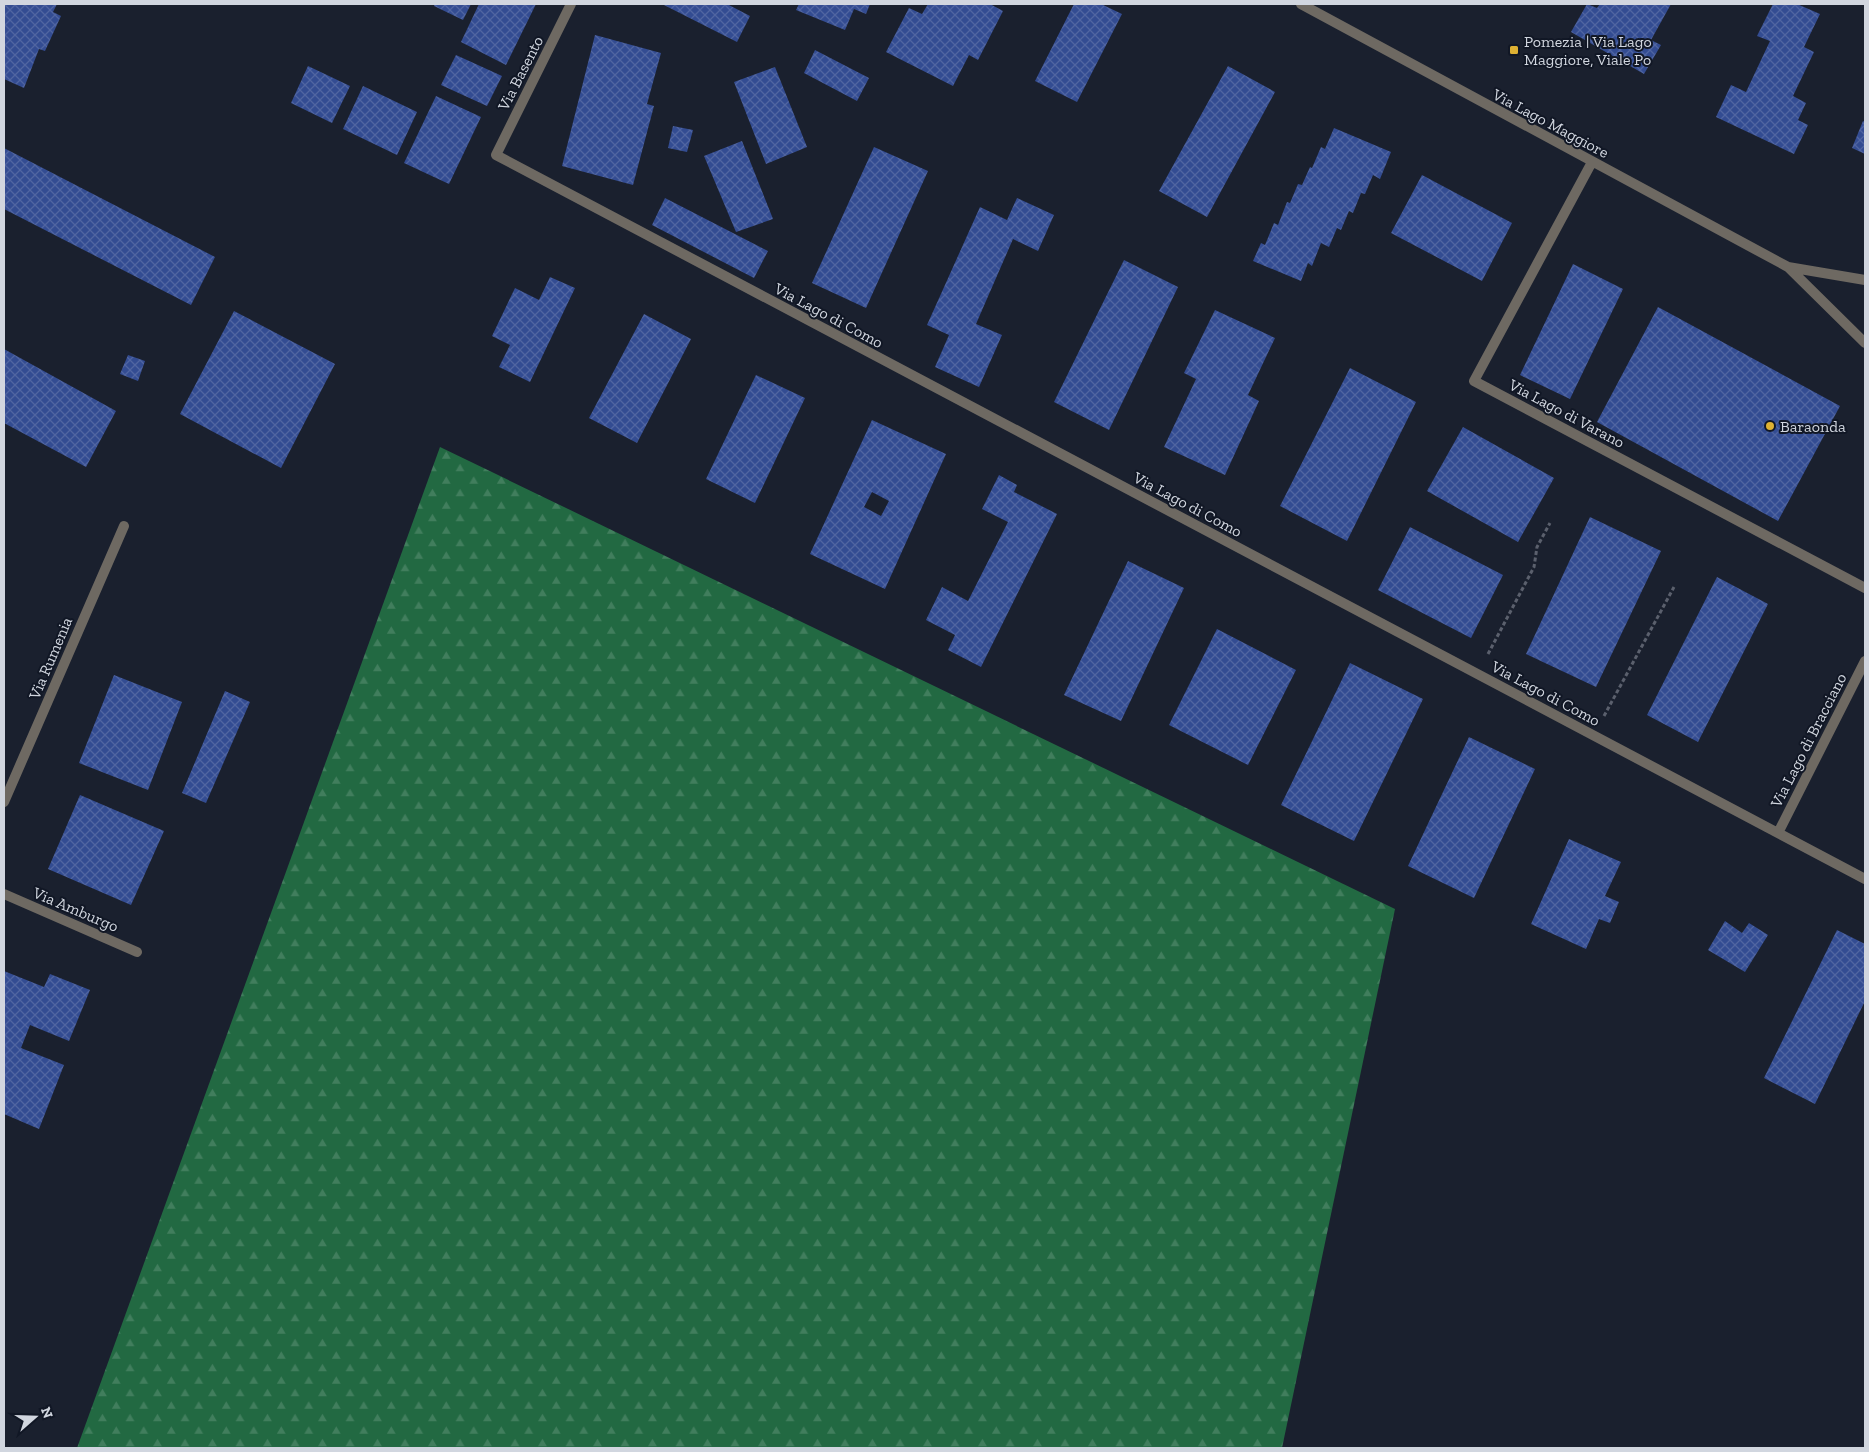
<svg xmlns="http://www.w3.org/2000/svg" width="1869" height="1452" font-family="'Zilla Slab',serif">
<style>
.forest{fill:url(#forest-firs)}
.building{fill:url(#building-cross-hatch);fill-rule:evenodd}
.lines{fill:none;stroke-linecap:round;stroke-linejoin:round}
.path{stroke:#5b606d;stroke-width:3;stroke-dasharray:4 2.5;stroke-linecap:butt}
.street{stroke:#6e6962;stroke-width:10}
.poi-dot{fill:#deb133;stroke:#111725;stroke-width:2}
.labels{text-anchor:middle;stroke-width:4;stroke-linejoin:round;paint-order:stroke}
.poi-label{font-size:16px;fill:#d1d6df;stroke:#111725;text-anchor:start}
.street-label{font-size:16px;fill:#d1d6df;stroke:#111725}
</style>
<defs>
<pattern id="forest-firs" width="22" height="20" patternUnits="userSpaceOnUse" patternTransform="scale(1.25)"><rect width="22" height="20" fill="#226942"/><path d="M5 1l3.5 6h-7zM16 11l3.5 6h-7z" fill="#417e5d"/></pattern>
<pattern id="building-cross-hatch" width="8" height="8" patternUnits="userSpaceOnUse" patternTransform="scale(1.25)"><rect width="8" height="8" fill="#334c92"/><path d="M0 0l8 8M0 8l8-8" fill="none" stroke="#5065a1"/></pattern>
</defs>
<rect width="100%" height="100%" fill="#1a202e"/>
<path class="forest" d="M440,447L1395,909L1282,1448H77Z"/>
<path class="building" d="M4,4H57L53,12L61,16L45,51L39,49L24,88L4,79Z
M435,4H471L463,20L434,6Z
M479,4H536L506,65L461,42Z
M662,4H727L750,16L737,42Z
M799,4H870L866,14L854,9L845,30L796,10Z
M928,4H990L1003,11L978,60L969,55L953,86L886,52L909,8L922,14Z
M1074,4H1101L1122,14L1077,102L1035,81Z
M1587,4L1597,8L1600,4H1671L1651,40L1661,45L1644,74L1571,32Z
M1773,4H1797L1820,14L1804,47L1814,52L1793,96L1806,103L1798,120L1808,125L1794,154L1716,117L1731,85L1746,92L1770,41L1757,36Z
M595,35L661,53L647,104L654,106L633,185L562,166Z
M815,50L869,78L857,101L804,73Z
M456,55L502,76L487,106L441,85Z
M308,66L350,86L332,123L291,103Z
M1228,66L1275,92L1207,217L1159,191Z
M775,67L807,147L766,164L734,82Z
M363,86L417,112L397,155L343,129Z
M436,96L481,117L449,184L404,163Z
M1863,121L1865,122V154L1852,148Z
M673,126L693,130L687,152L668,148Z
M1334,128L1391,152L1380,179L1373,175L1365,194L1361,193L1353,213L1349,211L1341,230L1337,228L1329,247L1321,243L1312,266L1308,263L1301,281L1253,261L1261,243L1265,245L1274,223L1278,225L1287,202L1290,203L1298,184L1302,185L1310,167L1312,168L1321,147L1325,149Z
M742,141L773,219L736,232L704,156Z
M874,147L928,171L866,308L812,283Z
M4,148L215,257L191,305L4,209Z
M1422,175L1512,223L1482,281L1391,233Z
M665,198L768,251L754,278L652,225Z
M1017,198L1054,215L1038,251L1013,239L976,324L1002,335L979,387L935,367L949,335L927,325L980,207L1007,220Z
M1124,260L1178,287L1109,430L1054,402Z
M1573,264L1623,289L1570,399L1520,375Z
M550,277L575,288L530,382L499,367L510,345L492,336L515,288L539,300Z
M1658,307L1840,406L1778,521L1597,422Z
M1215,310L1275,338L1248,395L1259,401L1225,475L1164,447L1196,379L1184,373Z
M234,311L335,364L281,468L180,414Z
M644,314L691,339L637,443L589,418Z
M4,349L116,411L86,467L4,423Z
M128,355L145,361L138,381L120,374Z
M1350,368L1416,402L1347,541L1280,506Z
M756,375L805,398L755,503L706,479Z
M872,420L946,454L885,589L810,554ZM872,492L889,501L881,516L864,507Z
M1463,427L1554,478L1518,542L1427,491Z
M999,475L1017,485L1014,492L1057,514L981,667L948,650L955,635L926,620L942,587L968,601L1008,522L982,509Z
M1590,517L1661,551L1596,687L1526,654Z
M1410,527L1503,575L1471,638L1378,590Z
M1128,561L1184,588L1121,721L1064,695Z
M1717,577L1768,604L1698,742L1647,715Z
M1217,629L1296,670L1248,765L1169,725Z
M1350,663L1423,699L1354,841L1281,805Z
M114,675L182,702L148,790L79,763Z
M225,691L250,702L206,803L182,793Z
M1469,737L1535,769L1474,898L1408,866Z
M80,795L164,831L131,905L48,869Z
M1569,839L1621,862L1605,896L1619,902L1610,923L1599,919L1586,949L1531,924Z
M1725,921L1742,933L1749,923L1768,935L1745,972L1708,950Z
M1837,930L1865,944V1001L1815,1104L1764,1078Z
M4,971L44,987L50,974L90,990L69,1041L30,1025L21,1048L64,1065L39,1129L4,1114Z"/>
<g class="lines">
<path class="path" d="M1488,654L1534,567L1537,547L1550,523
M1604,716L1674,587"/>
<path class="street" d="M571,4L496,155L1865,879
M1301,4L1788,267L1865,343
M1592,162L1474,381L1865,588
M1788,267L1865,280
M4,802L124,526
M1778,833L1865,661
M4,894L137,952"/>
</g>
<g class="poi-dot">
<rect x="1509" y="45" width="10" height="10" rx="2.5"/>
<circle cx="1770" cy="426" r="5"/>
</g>
<g class="labels">
<g class="poi-label">
<text x="1524" y="47">Pomezia | Via Lago<tspan x="1524" dy="18">Maggiore, Viale Po</tspan></text>
<text x="1780" y="432">Baraonda</text>
</g>
<g class="street-label">
<text transform="translate(520 73) rotate(-63)" y="6">Via Basento</text>
<text transform="translate(1551 123) rotate(28)" y="6">Via Lago Maggiore</text>
<text transform="translate(829 315) rotate(28)" y="6">Via Lago di Como</text>
<text transform="translate(1567 413) rotate(28)" y="6">Via Lago di Varano</text>
<text transform="translate(1188 504) rotate(28)" y="6">Via Lago di Como</text>
<text transform="translate(50 658) rotate(-67)" y="6">Via Rumenia</text>
<text transform="translate(1546 693) rotate(28)" y="6">Via Lago di Como</text>
<text transform="translate(1808 740) rotate(-63)" y="6">Via Lago di Bracciano</text>
<text transform="translate(76 909) rotate(23)" y="6">Via Amburgo</text>
</g>
</g>
<rect width="1869" height="1452" fill="none" stroke="#d1d6df" stroke-width="10"/>
<g transform="translate(35 1417) rotate(70)" stroke="#111725" stroke-width="4" paint-order="stroke">
<path d="M0-4L9 19L0 12L-9 19Z" fill="#d1d6df"/>
<text y="-8" font-size="14" font-weight="bold" text-anchor="middle" fill="#d1d6df">N</text>
</g>
</svg>
